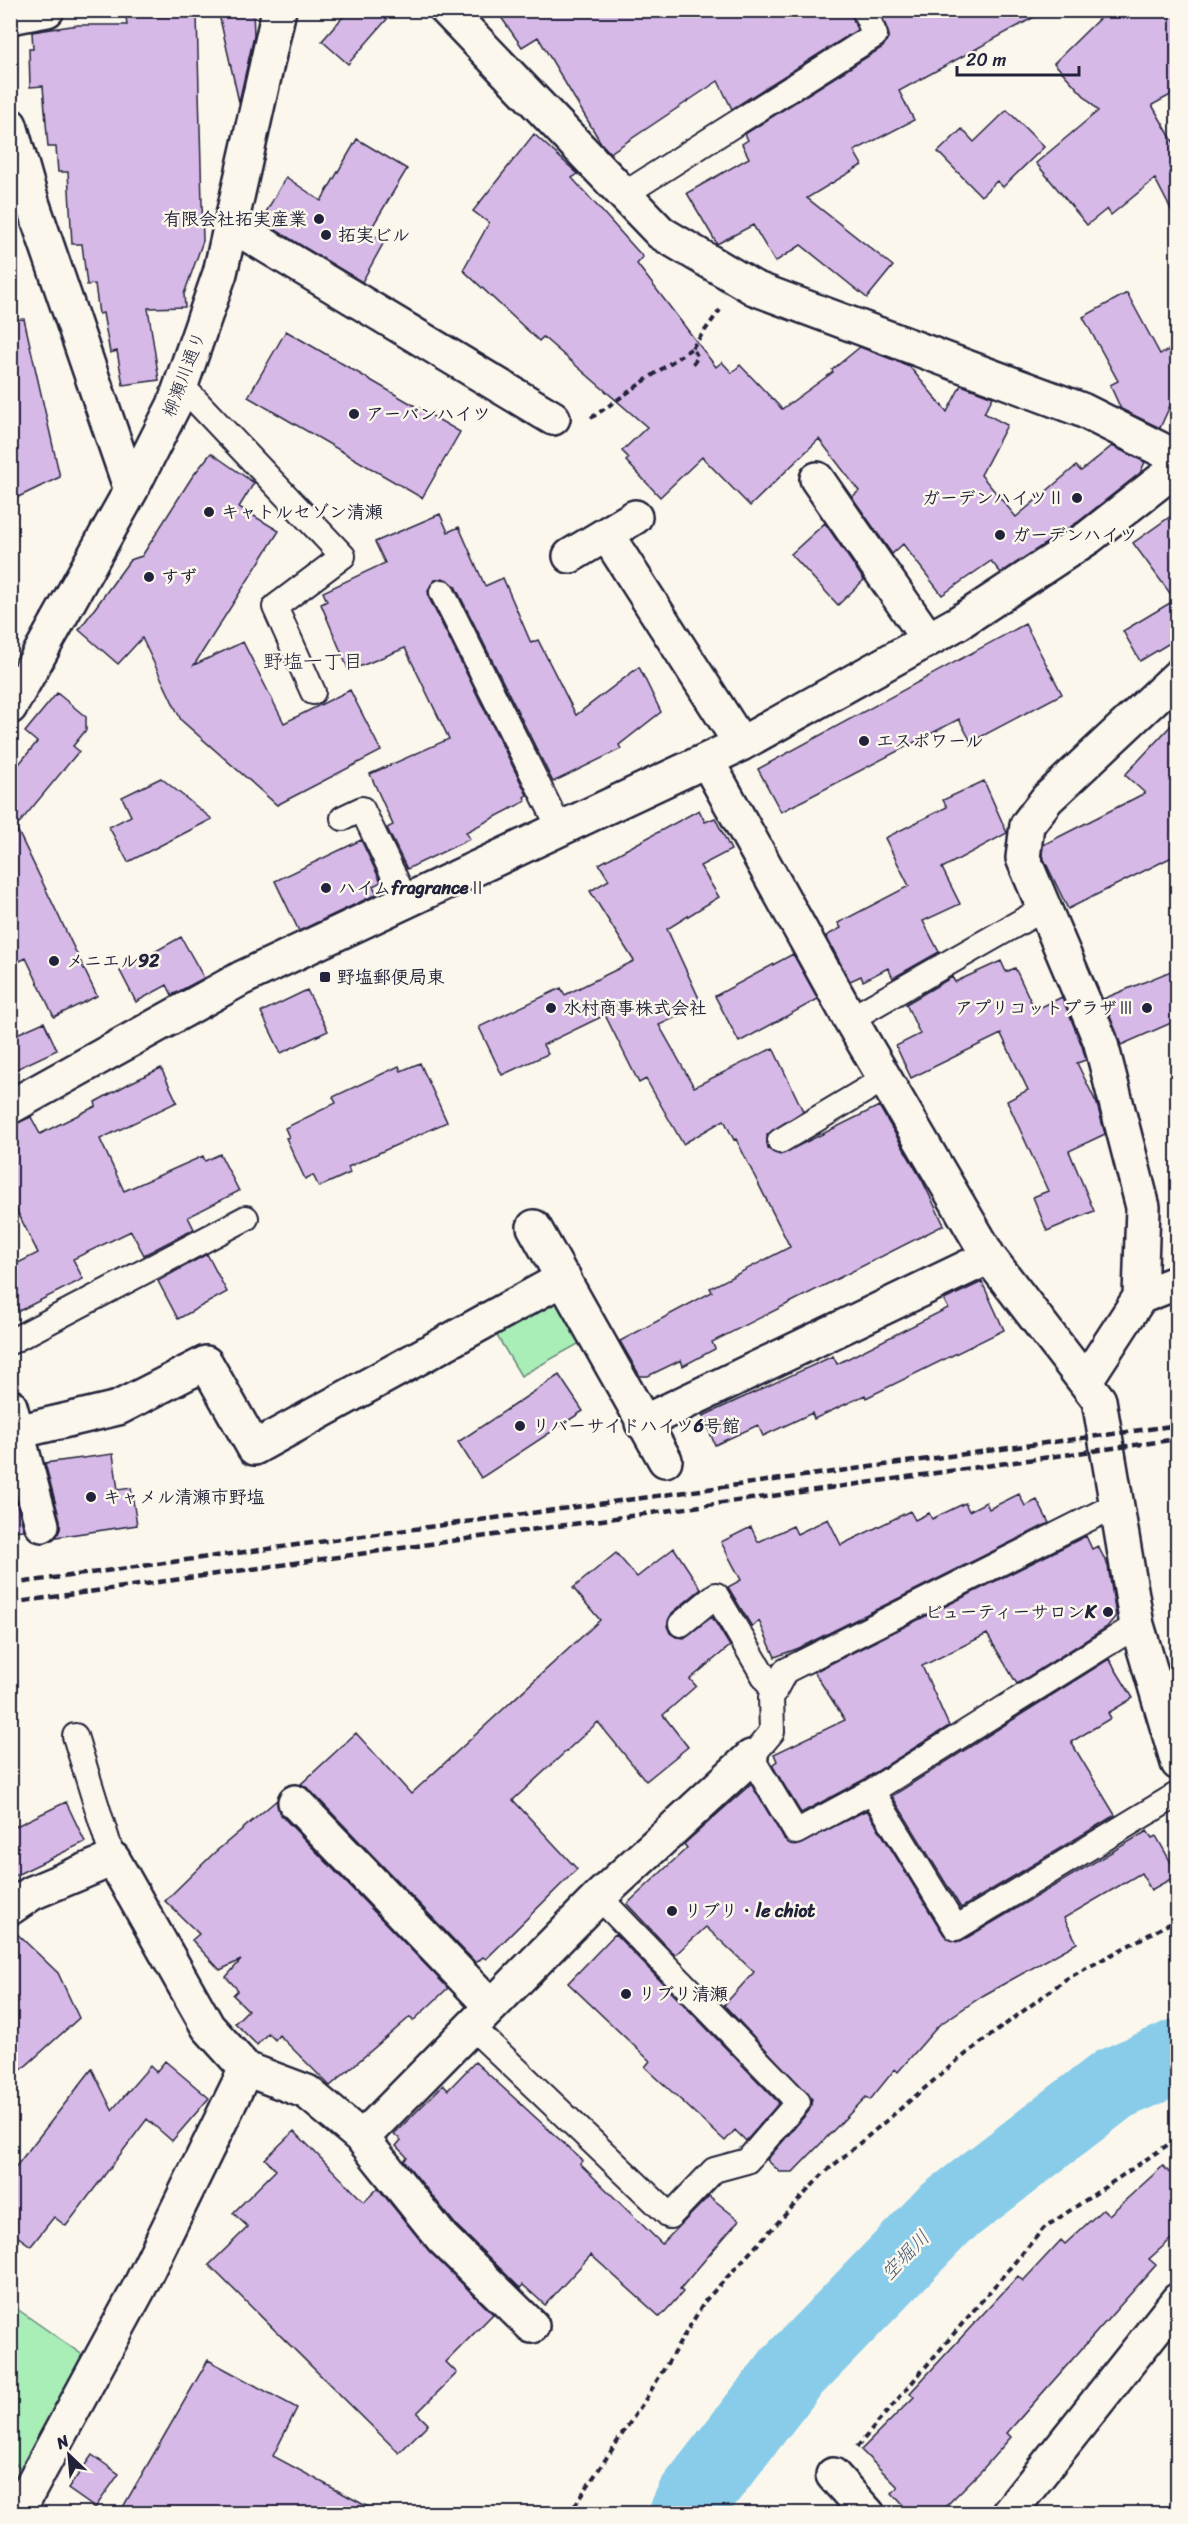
<svg xmlns="http://www.w3.org/2000/svg" width="1188" height="2524" font-family="Sriracha,'Klee One',sans-serif">
<style>
.green{fill:#a9edb7;stroke:#668879;stroke-width:1.5}
.lines{fill:none;stroke-linecap:round;stroke-linejoin:round}
.river{stroke:#88ccea;stroke-width:74}
.building{fill:#d6b9e7;stroke:#22223b;stroke-width:1.5}
.service-casing{stroke:#22223b;stroke-width:28}
.minor-casing{stroke:#22223b;stroke-width:38}
.path{stroke:#22223b;stroke-width:4;stroke-dasharray:6 4.5;stroke-linecap:butt}
.service{stroke:#fbf7ec;stroke-width:24}
.minor{stroke:#fbf7ec;stroke-width:33}
.rail{stroke:#22223b;stroke-width:4.5;stroke-dasharray:9 4.5;stroke-linecap:butt}
.poi-dot{fill:#22223b;stroke:#fbf7ec;stroke-width:2}
.labels{text-anchor:middle;stroke-width:5;stroke-linejoin:round;paint-order:stroke}
.poi-label{font-size:18px;font-weight:bold;fill:#22223b;stroke:#fbf7ec;text-anchor:start}
.street-label{font-size:18px;fill:#22223b;stroke:#fbf7ec}
.neighbourhood-label{font-size:20px;fill:#22223b;stroke:#fbf7ec}
.water-label{font-size:20px;font-style:italic;fill:#415570;stroke:#fbf7ec}
</style>
<rect width="100%" height="100%" fill="#fbf7ec"/>
<filter id="ink" filterUnits="userSpaceOnUse"><feTurbulence type="fractalNoise" baseFrequency=".0167" numOctaves="2"/><feDisplacementMap in="SourceGraphic" scale="12" xChannelSelector="R" yChannelSelector="G"/><feConvolveMatrix kernelMatrix="1 2 1 2 8 2 1 2 1" color-interpolation-filters="sRGB"/></filter>
<g filter="url(#ink)">
<path class="green" d="M564,1278L596,1334L521,1376L487,1319Z
M10,2304L84,2356L25,2473L11,2459Z"/>
<g class="lines">
<path class="river" d="M686,2514L693,2499L791,2373L945,2214L1114,2084L1178,2056"/>
</g>
<path class="building" d="M218,10H253L254,36L239,102Z
M349,10H395L348,64L322,41Z
M496,10H850L857,30L732,109L718,81L610,153L601,143L538,37L522,47Z
M880,10H1047L899,91L914,120L854,151L862,165L807,198L893,266L867,298L801,245L775,262L753,225L717,244L687,193L749,158L742,144L748,140L745,134L883,47L889,35Z
M1108,10H1178V91L1152,105L1178,150V223L1155,179L1111,215L1107,209L1087,225L1036,163L1098,111L1054,63Z
M197,16L203,241L184,294L185,307L148,308L159,380L123,385L117,351L110,353L103,313L99,314L95,284L87,285L82,244H72L68,172H58L56,147H48L43,86L30,87L29,49H33L32,32L78,25H127L126,17Z
M1007,110L1044,147L1003,187L997,181L981,196L938,152L962,129L974,142Z
M534,134L578,174L572,178L643,257L637,264L716,367L722,362L732,373L740,365L782,409L833,372L832,370L860,347L909,366L947,412L961,385L993,397L984,413L1007,425L981,475L1016,517L1076,466L1081,471L1112,446L1145,462L1140,473L1078,522L1001,573L991,561L942,595L903,544L892,554L852,497L859,491L819,439L750,506L702,457L660,497L626,461L629,458L622,451L647,427L543,337L539,341L463,270L489,223L473,211Z
M357,139L407,169L369,232L384,242L362,282L267,225L265,214L286,177L321,201Z
M1127,293L1160,354L1178,346V388L1160,428L1121,409L1110,385L1118,381L1083,317Z
M24,319L60,477L10,501V320Z
M286,331L460,432L422,498L248,397Z
M211,453L254,483L239,507L279,531L194,665L243,642L284,723L350,690L381,751L277,805L181,720L142,638L118,664L79,630L130,560L142,556L192,477Z
M1178,511V638L1140,661L1123,631L1175,600L1133,543Z
M440,514L448,532L459,527L485,586L503,578L531,643L538,640L576,715L639,667L661,712L619,745L621,749L553,782L455,586L443,578L435,580L428,591L429,598L527,795L524,797L526,801L466,832L470,839L407,869L387,828L393,825L370,774L449,739L405,648L349,671L321,604L327,601L323,592L385,563L375,542Z
M825,523L864,580L838,605L791,554Z
M1025,624L1062,694L971,742L959,719L781,812L758,769Z
M57,693L86,717V730L73,746L79,751L16,827L97,996L54,1017L26,958L10,966V775L37,742L25,732Z
M1178,718V854L1068,909L1042,855L1043,845L1145,793L1125,775Z
M161,778L212,819L128,862L109,827L131,816L122,797Z
M984,781L1007,833L942,868L960,904L923,921L939,952L893,978L888,968L863,981L861,976L850,981L826,936L841,928L838,923L909,886L885,838L947,807L943,800Z
M699,810L705,822L715,818L731,850L700,866L719,897L667,929L702,1005L659,1025L694,1087L773,1048L803,1111L767,1135L768,1149L780,1155L879,1106L922,1180L944,1225L712,1342L715,1349L683,1366L681,1360L648,1376H640L620,1341L712,1292L710,1288L790,1247L736,1139L734,1140L724,1120L683,1144L646,1079L639,1083L605,1015L543,1045L548,1054L502,1075L479,1027L561,988L565,995L634,961L590,891L609,880L599,864Z
M361,840L381,882L373,886L377,894L299,931L275,881Z
M181,937L204,978L172,995L167,985L136,1002L120,971Z
M793,954L818,999L739,1042L715,996Z
M1001,961L1006,972L1015,968L1035,1010L1062,997L1082,1046L1086,1060L1077,1063L1097,1104L1105,1134L1069,1151L1094,1211L1047,1231L1033,1197L1048,1191L1007,1101L1028,1090L1001,1034L911,1078L896,1046L920,1034L906,1004L952,977L955,982Z
M1178,968V1020L1121,1045L1103,999Z
M307,990L328,1031L281,1053L261,1012Z
M44,1022L57,1050L10,1072V1037Z
M420,1063L447,1122L348,1167L350,1173L319,1187L313,1175L305,1179L286,1138L289,1137L285,1128L336,1103L333,1097L399,1066L401,1071Z
M161,1068L177,1102L100,1139L124,1191L203,1156L205,1161L220,1154L239,1191L188,1217L194,1229L144,1255L131,1231L73,1259L83,1279L19,1311L10,1294V1267L38,1253L10,1197V1126L31,1117L40,1134L96,1106L95,1102L130,1083Z
M207,1254L227,1292L178,1319L158,1281Z
M982,1282L1004,1330L866,1398L865,1395L814,1419L812,1413L763,1436L758,1425L715,1445L703,1416L833,1356L837,1364L948,1308L944,1300Z
M559,1375L583,1411L481,1478L458,1442Z
M113,1454L118,1490L131,1488L137,1525L56,1537L60,1529V1520L45,1463Z
M10,1484H12L24,1530L10,1531Z
M1019,1494L1025,1506L1037,1500L1049,1523L799,1648L775,1657L759,1621L752,1627L728,1587L741,1580L721,1542L751,1527L758,1542L793,1526L797,1534L828,1519L841,1545L910,1511L915,1520L929,1513L932,1519L965,1503L969,1511L986,1502L989,1509Z
M1086,1536L1092,1549L1098,1546L1108,1566L1116,1616L1107,1627L1017,1684L987,1634L922,1666L949,1726L865,1779L801,1813L772,1765L777,1761L774,1754L845,1720L814,1672Z
M674,1548L701,1589L672,1613L667,1626L670,1633L676,1637L684,1638L712,1617L730,1646L690,1679L696,1686L663,1715L688,1747L646,1781L598,1722L513,1800L577,1869L486,1959L483,1957L476,1963L309,1789L301,1784L356,1733L411,1794L600,1620L573,1588L616,1553L637,1577Z
M1109,1659L1133,1698L1108,1713L1111,1718L1071,1742L1115,1815L961,1908L892,1796Z
M751,1784L784,1839L795,1846L867,1810L944,1935L956,1942L963,1940L1147,1831L1152,1838L1156,1836L1178,1875L1151,1890L1141,1873L1064,1918L1077,1943L984,1995L939,2025L898,2072L895,2069L870,2100L866,2097L793,2172H780L767,2160L809,2111L812,2099L724,2005L754,1972L706,1927L675,1955L627,1904L687,1848L684,1844Z
M277,1800L281,1815L448,1988L413,2021L410,2017L330,2086L279,2035L275,2040L268,2033L257,2045L235,2023L248,2010L233,1995L238,1990L226,1977L241,1960L220,1970L192,1940L199,1934L165,1901L214,1853Z
M66,1802L85,1842L10,1878V1829Z
M10,1927L58,1973L79,2018L10,2080Z
M615,1934L779,2103L746,2141L735,2130L725,2141L645,2067L650,2061L568,1983Z
M165,2061L209,2098L172,2141L147,2119L66,2226L54,2217L31,2246L10,2231V2174L92,2069L112,2110L150,2066L156,2072Z
M475,2062L583,2161L580,2164L662,2244L709,2196L739,2220L680,2289L683,2292L660,2317L591,2255L545,2305L523,2285L520,2288L456,2225L404,2161L407,2157L396,2146L401,2140L394,2134L443,2085L448,2090Z
M294,2131L364,2202L378,2188L429,2251L493,2314L446,2362L457,2373L417,2413L428,2424L399,2453L209,2265L248,2227L233,2213L276,2170L265,2159Z
M1163,2166L1178,2181V2233L1149,2259L1156,2265L1007,2433L1011,2437L981,2471L938,2514H911L892,2493L898,2487L861,2450L914,2397L910,2393L1018,2276L1023,2281L1061,2240L1065,2244L1103,2209L1109,2215Z
M208,2360L297,2408L273,2456L381,2514H119Z
M92,2455L119,2474L95,2508L68,2489Z"/>
<g class="lines">
<g class="service-casing">
<path id="service" d="M623,195L875,35L864,10
M181,385L343,556L275,607L313,692
M442,592L560,829
M343,818L362,809L406,901
M850,1019L1043,909
M780,1141L884,1079
M10,1342L246,1218
M1116,1505L785,1671L771,1697L772,1732L751,1757L796,1832L872,1791L1137,1625
M681,1624L716,1595L774,1693
M75,1736L113,1859
M872,1791L956,1928L1178,1794
M471,2026L670,2216L714,2170L747,2161L798,2102L599,1897"/>
</g>
<g class="minor-casing">
<path id="minor" d="M447,10L661,233L754,288L1082,410L1178,458
M10,17L47,10
M10,125L33,205L131,490
M230,224L553,418
M817,479L928,639
M607,535L741,744
M570,556L635,517
M10,707L131,490L174,405L220,273L279,10
M707,761L850,1019L989,1257L1099,1400L1137,1625L1178,1763
M10,1107L242,978L741,744L958,623L1089,537L1178,467
M534,1227L665,1460
M1140,1297L1178,1282
M1086,1380L1140,1297L1143,1207L1100,1040L1023,858L1027,825L1047,799L1178,676
M10,1406L42,1525
M642,1423L989,1257
M17,1432L118,1408L206,1363L254,1448L564,1278
M295,1802L490,2005
M10,1908L32,1893L113,1859L208,2027L246,2069L139,2288L26,2496L10,2512
M246,2069L307,2092L362,2138L599,1897L751,1757
M362,2138L442,2238L532,2326
M833,2475L868,2514
M1008,2514L1178,2300"/>
</g>
<path class="path" d="M692,348L720,310
M591,418L692,348L698,357L692,365
M857,2447L1044,2228L1178,2138
M569,2514L647,2397L705,2301L822,2175L958,2060L1066,1979L1178,1919"/>
<use href="#service" class="service"/>
<use href="#minor" class="minor"/>
<path class="rail" d="M10,1584L1178,1425
M10,1603L1178,1439"/>
</g>
</g>
<g class="poi-dot">
<circle cx="319" cy="219" r="6"/>
<circle cx="326" cy="235" r="6"/>
<circle cx="354" cy="414" r="6"/>
<circle cx="1077" cy="498" r="6"/>
<circle cx="209" cy="512" r="6"/>
<circle cx="1000" cy="535" r="6"/>
<circle cx="149" cy="577" r="6"/>
<circle cx="864" cy="741" r="6"/>
<circle cx="326" cy="888" r="6"/>
<circle cx="54" cy="961" r="6"/>
<rect x="319" y="971" width="12" height="12" rx="3"/>
<circle cx="551" cy="1008" r="6"/>
<circle cx="1147" cy="1008" r="6"/>
<circle cx="520" cy="1426" r="6"/>
<circle cx="91" cy="1497" r="6"/>
<circle cx="1108" cy="1612" r="6"/>
<circle cx="672" cy="1911" r="6"/>
<circle cx="626" cy="1994" r="6"/>
</g>
<g class="labels">
<g class="poi-label">
<text x="307" y="225" text-anchor="end">有限会社拓実産業</text>
<text x="338" y="241">拓実ビル</text>
<text x="366" y="420">アーバンハイツ</text>
<text x="1065" y="504" text-anchor="end">ガーデンハイツⅡ</text>
<text x="221" y="518">キャトルセゾン清瀬</text>
<text x="1012" y="541">ガーデンハイツ</text>
<text x="161" y="583">すず</text>
<text x="876" y="747">エスポワール</text>
<text x="338" y="894">ハイムfragranceⅡ</text>
<text x="66" y="967">メニエル92</text>
<text x="337" y="983">野塩郵便局東</text>
<text x="563" y="1014">水村商事株式会社</text>
<text x="1135" y="1014" text-anchor="end">アプリコットプラザⅢ</text>
<text x="532" y="1432">リバーサイドハイツ6号館</text>
<text x="103" y="1503">キャメル清瀬市野塩</text>
<text x="1096" y="1618" text-anchor="end">ビューティーサロンK</text>
<text x="684" y="1917">リブリ・le chiot</text>
<text x="638" y="2000">リブリ清瀬</text>
</g>
<g class="street-label">
<text transform="translate(184 374) rotate(-69)" y="6">柳瀬川通り</text>
</g>
<g class="neighbourhood-label">
<text x="313" y="668">野塩一丁目</text>
</g>
<g class="water-label">
<text transform="translate(905 2255) rotate(-46)" y="7">空堀川</text>
</g>
</g>
<rect width="1188" height="2524" fill="none" stroke="#fbf7ec" stroke-width="36"/>
<rect x="18" y="18" width="1152" height="2488" fill="none" stroke="#22223b" stroke-width="2" filter="url(#ink)"/>
<g transform="translate(69 2455) rotate(334)" stroke="#fbf7ec" stroke-width="4.5" paint-order="stroke">
<path d="M0-4.5L10 22L0 15L-10 22Z" fill="#22223b"/>
<text y="-9" font-size="16" font-weight="bold" text-anchor="middle" fill="#22223b">N</text>
</g>
<path d="M957 66v9h122v-9" fill="none" stroke="#22223b" stroke-width="3"/>
<text x="966" y="66" font-size="18" fill="#22223b" stroke="#fbf7ec" stroke-width="4.5" paint-order="stroke">20 m</text>
</svg>
